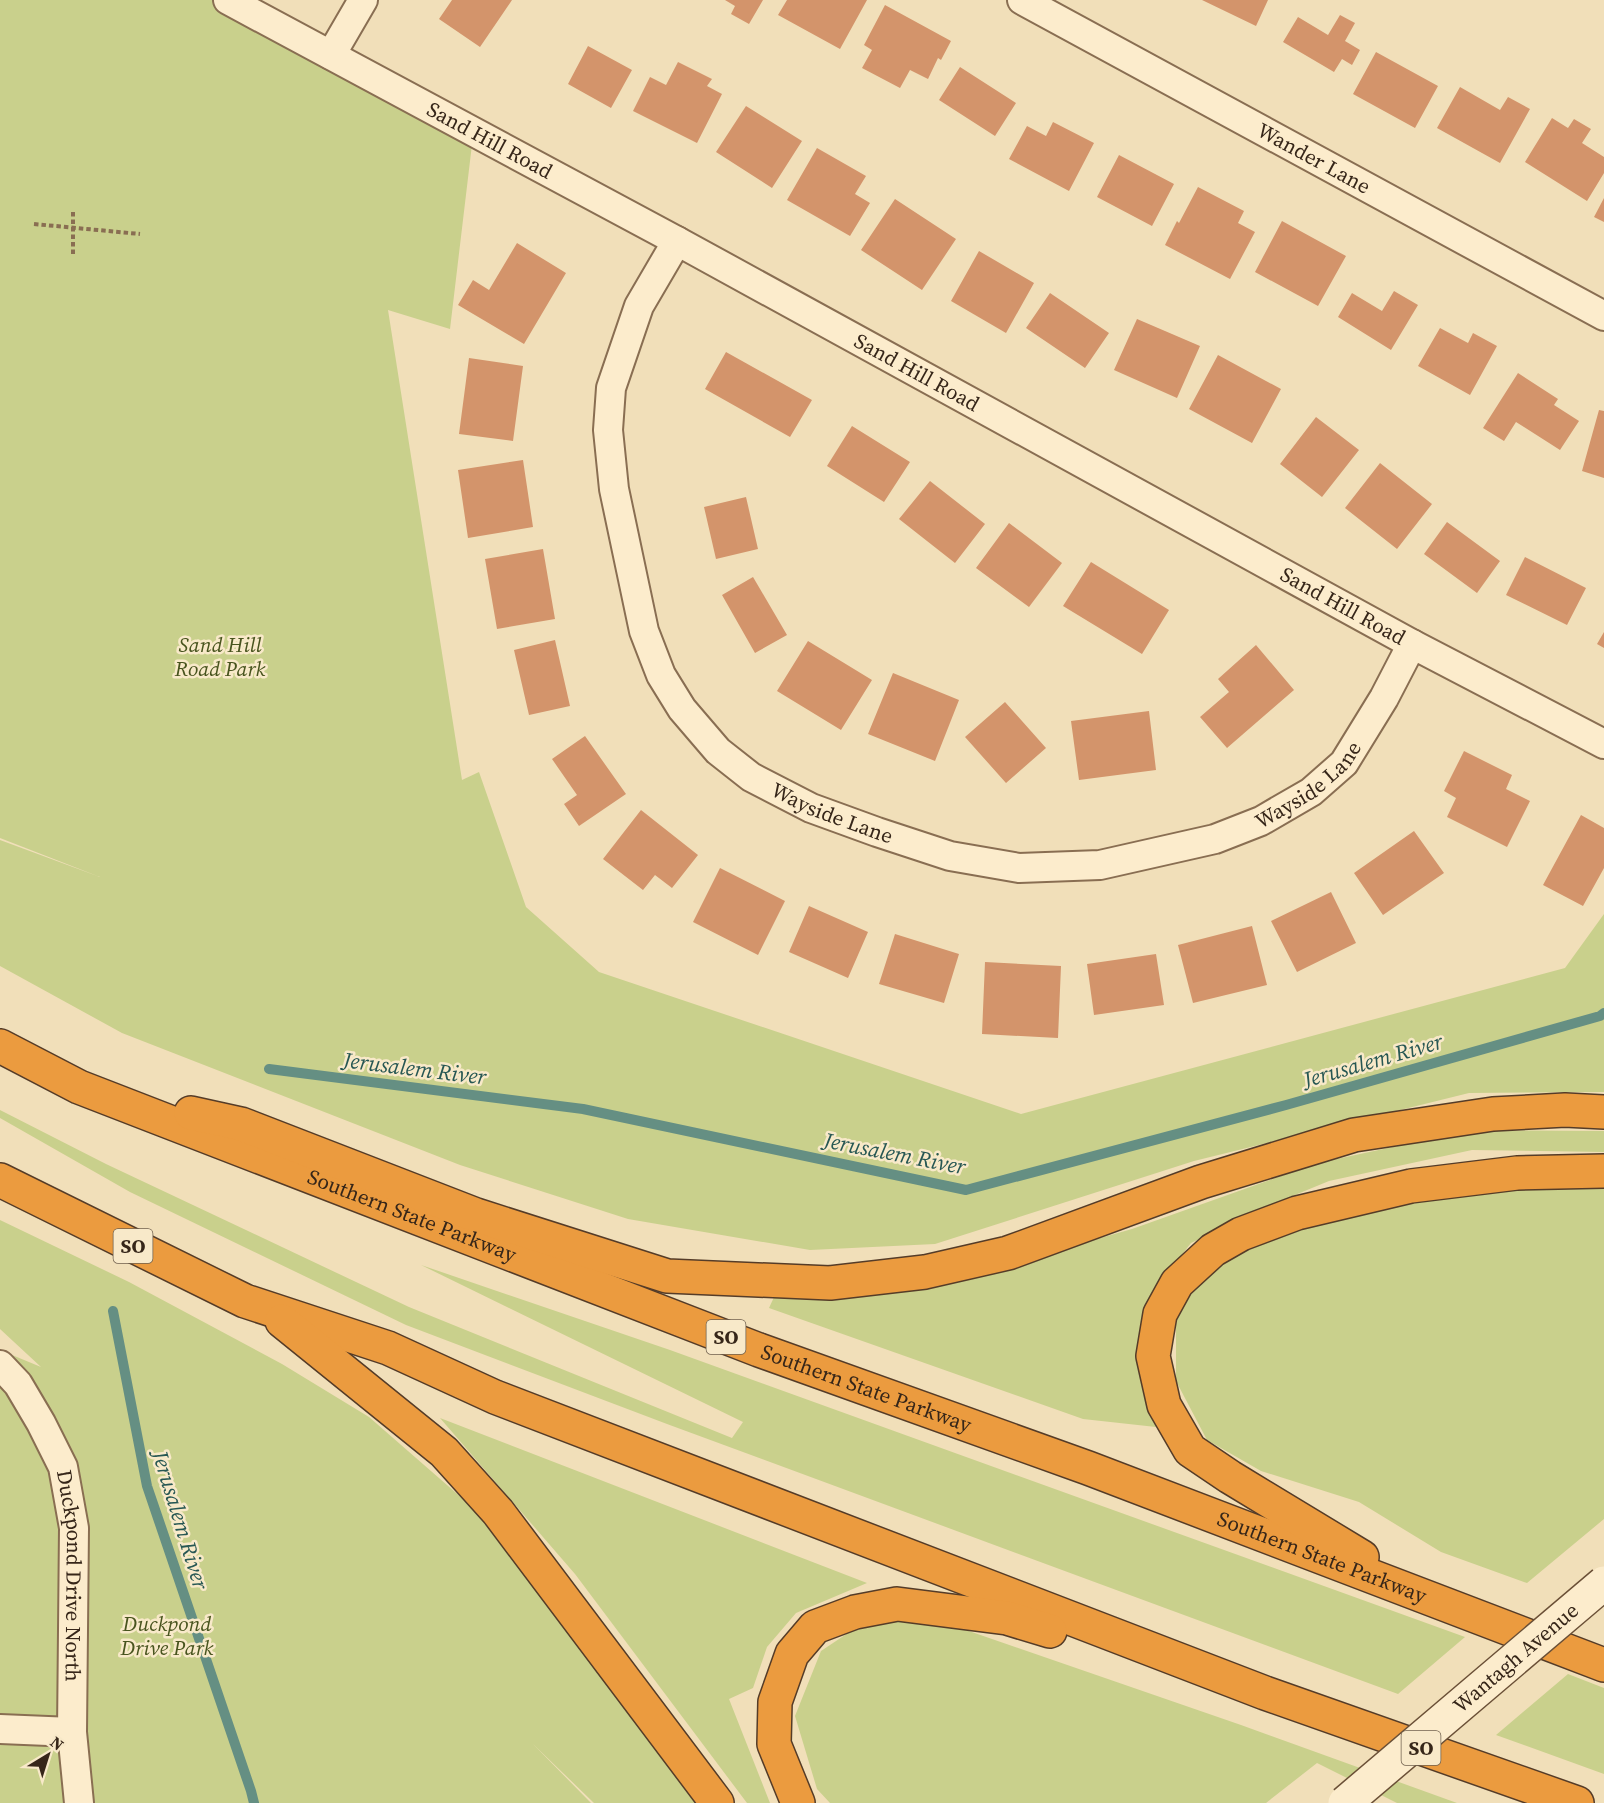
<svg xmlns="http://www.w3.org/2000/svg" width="1604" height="1803" font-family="'Source Serif 4',serif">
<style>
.green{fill:#c9d08c}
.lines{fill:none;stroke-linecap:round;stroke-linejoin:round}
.stream{stroke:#658f83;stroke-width:10}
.building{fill:#d3946b}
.street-casing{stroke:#896e52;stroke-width:32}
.highway-casing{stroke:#553c28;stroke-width:36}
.path{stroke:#896e52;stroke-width:4;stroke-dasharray:4.5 3;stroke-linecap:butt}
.street{stroke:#fceccc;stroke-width:28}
.highway{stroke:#eb9b3f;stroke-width:33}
.secondary-bridge-casing{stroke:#6a4f36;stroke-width:36;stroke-linecap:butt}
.secondary-bridge{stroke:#fceccc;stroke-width:33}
.labels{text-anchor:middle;stroke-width:5;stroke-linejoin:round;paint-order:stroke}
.shield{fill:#f8e9c9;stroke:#70604e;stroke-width:1.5}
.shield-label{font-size:20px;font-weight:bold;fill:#362619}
.street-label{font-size:21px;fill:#362619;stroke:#f8e9c9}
.park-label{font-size:21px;font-style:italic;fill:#48541e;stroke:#f8e9c9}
.water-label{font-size:22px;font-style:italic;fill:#275753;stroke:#f8e9c9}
</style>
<rect width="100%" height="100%" fill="#f1dfb9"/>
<path class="green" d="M0,0H220L473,136L450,329L388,310L462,780L479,772L526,907L599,972L1021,1114L1565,968L1604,914V1092L1469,1093L1194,1161L935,1244L810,1250L628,1219L460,1165L122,1033L0,966V840L100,877L0,838Z
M0,1110L106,1164L409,1307L732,1438L743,1422L421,1265L670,1350L1465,1637L1398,1694L667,1424L406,1325L130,1192L0,1118Z
M1472,1130L1604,1131V1152L1472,1150L1329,1181L1268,1206L1191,1243L1151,1294L1137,1358L1156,1427L1083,1419L769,1308L775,1295L932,1286L1132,1229L1318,1163Z
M1582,1183L1604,1186V1519L1527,1583L1441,1552L1359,1502L1261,1471L1207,1440L1176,1381V1313L1210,1264L1262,1239L1404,1201Z
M0,1220L129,1282L282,1364L369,1417L486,1519L698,1803H594L533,1744L591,1803H0V1350L41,1367L0,1329Z
M440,1418L867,1583L796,1613L767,1647L753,1688L729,1699L770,1803H747L575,1574Z
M872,1617L940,1621L1241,1725L1457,1803H1397L1317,1763L1266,1803H830L817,1789L795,1716L821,1651Z
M1568,1674L1604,1688V1774L1496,1735Z"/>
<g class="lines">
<path class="stream" d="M269,1069L583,1109L966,1190L1286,1105L1600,1016L1604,1013
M113,1311L147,1486L251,1791L254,1803"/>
</g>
<path class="building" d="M452,0H512L480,47L439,19Z
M725,0H763L749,24L731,14L735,6Z
M787,0H867L840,49L778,15Z
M1202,0H1268L1256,26Z
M885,5L951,41L941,60L938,58L928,79L910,70L900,88L862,68L872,50L864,45Z
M1340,15L1355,23L1345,41L1360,50L1352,65L1342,59L1334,72L1283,42L1298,17L1328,35Z
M588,46L632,70L611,108L568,84Z
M1376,52L1438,86L1415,128L1353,94Z
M678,62L712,79L707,86L722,94L697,143L633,111L650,77L666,85Z
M960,67L1016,103L995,136L939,100Z
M1460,87L1500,110L1508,97L1530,109L1500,163L1437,128Z
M746,106L802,141L772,188L716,152Z
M1552,118L1568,128L1574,119L1591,129L1582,143L1604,157V173L1587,201L1525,162Z
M1053,122L1094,143L1069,191L1009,159L1027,126L1046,136Z
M817,148L866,176L855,194L870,203L850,236L787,200Z
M1119,155L1174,184L1152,226L1097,197Z
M1198,187L1244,211L1238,223L1255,232L1230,279L1165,245L1177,221L1179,223Z
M1604,198V222L1594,217Z
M895,199L956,239L922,290L861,250Z
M1282,221L1346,256L1318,306L1255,272Z
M517,243L566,273L524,344L458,305L473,280L489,290Z
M979,251L1034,283L1006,333L951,301Z
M1394,291L1418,305L1391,350L1338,317L1352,293L1382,311Z
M1050,293L1109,333L1085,368L1026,328Z
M1137,319L1200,346L1177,398L1114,370Z
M1440,328L1468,343L1473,333L1497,346L1470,395L1418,366Z
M726,352L812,400L790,437L705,389Z
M1218,355L1281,389L1252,443L1189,409Z
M469,358L523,366L513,441L459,434Z
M1518,373L1558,399L1554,405L1579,421L1560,450L1516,422L1504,441L1483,428Z
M1599,410L1604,411V478L1582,471Z
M1316,417L1359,450L1322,497L1280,464Z
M852,426L910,462L884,502L827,466Z
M523,460L533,527L468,538L458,470Z
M1380,463L1432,504L1397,549L1345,508Z
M930,481L985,524L955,563L899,519Z
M746,497L758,549L716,559L704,507Z
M1447,522L1500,561L1477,593L1424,554Z
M1009,523L1062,563L1029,607L976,568Z
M543,549L555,619L497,629L485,559Z
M1525,557L1586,588L1567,625L1506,595Z
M1091,562L1169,610L1142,654L1063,606Z
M753,577L787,635L755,653L722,595Z
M1604,632V648L1597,644Z
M555,640L570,706L529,715L514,650Z
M808,641L872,680L841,730L777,691Z
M1256,645L1294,690L1227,748L1200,717L1229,692L1218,679Z
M893,673L959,700L935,761L868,734Z
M1005,702L1046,748L1006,783L965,737Z
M1149,711L1156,770L1079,780L1071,721Z
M585,736L626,794L579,826L564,804L577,795L552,759Z
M1464,751L1512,775L1506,789L1530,801L1507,847L1447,817L1456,798L1444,791Z
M641,810L698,855L672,888L655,875L643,890L603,859Z
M1581,815L1604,828V868L1583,906L1543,885Z
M1414,831L1444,873L1383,915L1354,873Z
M720,868L785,901L758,955L693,922Z
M1331,892L1356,943L1297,972L1271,921Z
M809,906L868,932L848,978L789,952Z
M1252,926L1267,985L1193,1003L1178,945Z
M895,934L959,954L944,1003L879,984Z
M1156,954L1164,1005L1094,1015L1087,964Z
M985,962L1061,966L1058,1038L982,1034Z"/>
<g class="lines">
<g class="street-casing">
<g id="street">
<path id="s1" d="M228,0L677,241L1412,644L1604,744"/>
<path id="s2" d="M1022,0L1604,316"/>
<path d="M331,55L363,0"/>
<path id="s3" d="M677,241L639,306L611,388L608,430L614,489L644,631L661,675L682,709L718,751L751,777L811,808L877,832L950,856L1019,868L1100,865L1215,839L1261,821L1311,792L1344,763L1384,698L1412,644"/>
<path id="s4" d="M0,1365L18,1384L41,1423L63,1467L74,1528L72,1732L79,1803"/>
<path d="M0,1729L72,1732"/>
</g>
</g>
<g class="highway-casing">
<g id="highway">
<path id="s5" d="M0,1046L79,1087L759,1350L1088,1468L1604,1665"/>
<path d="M191,1113L241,1124L476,1215L667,1276L830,1283L925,1272L1008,1253L1201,1182L1354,1135L1493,1114L1565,1110L1604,1112"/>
<path d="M0,1180L245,1301L388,1348L495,1397L1265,1693L1577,1803"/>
<path d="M282,1321L444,1452L498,1512L717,1803"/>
<path d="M1362,1557L1230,1477L1190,1450L1164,1405L1153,1356L1160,1314L1177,1283L1213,1250L1241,1234L1297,1213L1411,1186L1517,1173L1604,1171"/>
<path d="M798,1803L774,1744L775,1702L792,1654L815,1627L855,1612L897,1604L1007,1618L1050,1631"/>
</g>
</g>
<path class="path" d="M34,224L140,234
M73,254V209"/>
<use href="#street" class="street"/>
<use href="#highway" class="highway"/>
<g class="secondary-bridge-casing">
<g id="secondary-bridge">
<path id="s6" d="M1345,1803L1604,1583"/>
</g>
</g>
<use href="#secondary-bridge" class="secondary-bridge"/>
</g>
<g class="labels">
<g class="shield">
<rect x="113.5" y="1229" width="39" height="34" rx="4.5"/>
<rect x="706.5" y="1320" width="39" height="34" rx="4.5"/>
<rect x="1401.5" y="1731" width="39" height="34" rx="4.5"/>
</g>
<g class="shield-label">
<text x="133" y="1253">SO</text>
<text x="726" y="1344">SO</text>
<text x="1421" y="1755">SO</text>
</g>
<g class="street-label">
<text dy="7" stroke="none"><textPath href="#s1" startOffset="297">Sand Hill Road</textPath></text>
<text dy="7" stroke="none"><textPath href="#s2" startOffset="332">Wander Lane</textPath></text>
<text dy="7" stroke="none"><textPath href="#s1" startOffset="783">Sand Hill Road</textPath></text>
<text dy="7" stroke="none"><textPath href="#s1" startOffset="1269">Sand Hill Road</textPath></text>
<text dy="7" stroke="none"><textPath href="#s3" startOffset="1186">Wayside Lane</textPath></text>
<text dy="7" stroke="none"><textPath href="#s3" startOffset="682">Wayside Lane</textPath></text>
<text dy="7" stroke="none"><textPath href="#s5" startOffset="446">Southern State Parkway</textPath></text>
<text dy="7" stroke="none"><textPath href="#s5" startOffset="932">Southern State Parkway</textPath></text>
<text dy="7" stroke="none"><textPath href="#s5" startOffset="1418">Southern State Parkway</textPath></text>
<text dy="7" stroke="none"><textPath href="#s4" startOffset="230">Duckpond Drive North</textPath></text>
<text dy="7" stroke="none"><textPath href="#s6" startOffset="224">Wantagh Avenue</textPath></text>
</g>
<g class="park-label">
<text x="220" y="652">Sand Hill<tspan x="220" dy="24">Road Park</tspan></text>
<text x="167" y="1631">Duckpond<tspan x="167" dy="24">Drive Park</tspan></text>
</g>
<g class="water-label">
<text transform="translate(1373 1060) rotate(-16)" y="8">Jerusalem River</text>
<text transform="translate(415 1068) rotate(7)" y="8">Jerusalem River</text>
<text transform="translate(895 1153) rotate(11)" y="8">Jerusalem River</text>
<text transform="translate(181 1520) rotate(73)" y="8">Jerusalem River</text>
</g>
</g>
<g transform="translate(48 1755) rotate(38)" stroke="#f8e9c9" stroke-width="4.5" paint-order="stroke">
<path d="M0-4.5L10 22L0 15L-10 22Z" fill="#362619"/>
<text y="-9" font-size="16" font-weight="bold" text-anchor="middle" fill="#362619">N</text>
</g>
</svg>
